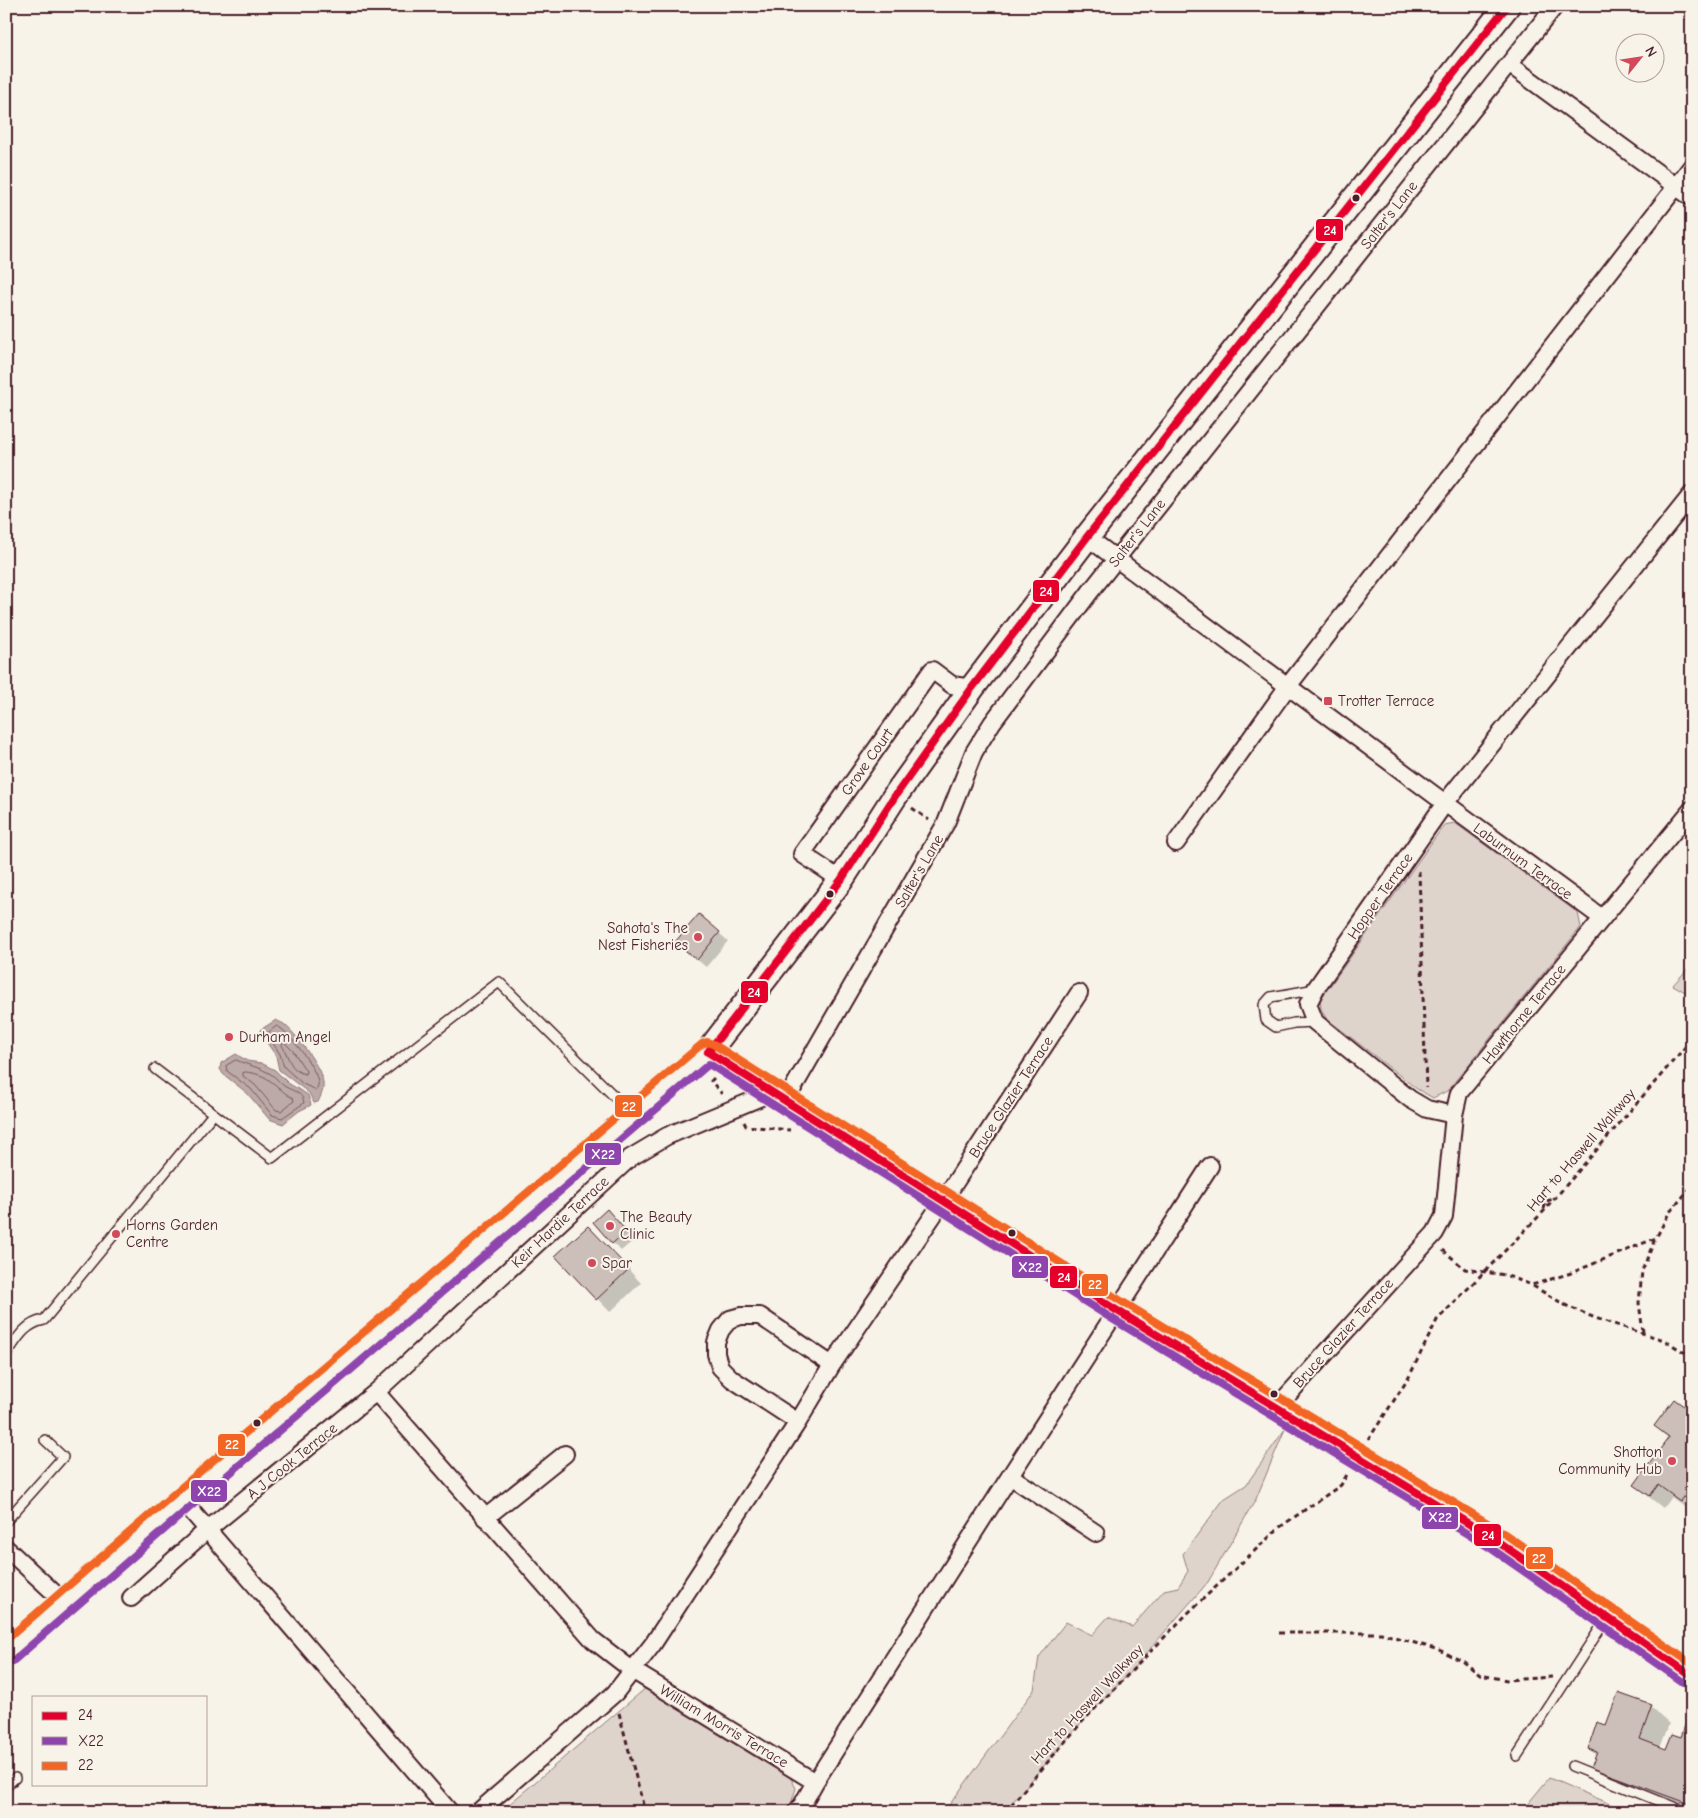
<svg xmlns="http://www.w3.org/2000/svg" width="1698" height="1818" font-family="'Comic Neue',sans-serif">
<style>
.green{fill:#ded4cc;stroke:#947a7c}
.water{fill:#bcaaa7;stroke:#8e7275}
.shadow{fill:#0003}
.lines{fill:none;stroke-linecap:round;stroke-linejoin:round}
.shore{stroke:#78575d;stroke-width:1}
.building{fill:#ccbfb9;stroke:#4a1f2b}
.service-casing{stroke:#4a1f2b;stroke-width:12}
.minor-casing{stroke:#4a1f2b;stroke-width:20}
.tertiary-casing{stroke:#4a1f2b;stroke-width:25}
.secondary-casing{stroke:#4a1f2b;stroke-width:28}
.path{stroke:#4a1f2b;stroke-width:3;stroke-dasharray:5 4;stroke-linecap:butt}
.service{stroke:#f7f3e8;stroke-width:9}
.minor{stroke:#f7f3e8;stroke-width:16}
.tertiary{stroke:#f7f3e8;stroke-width:21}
.secondary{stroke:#f7f3e8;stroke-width:24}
.bus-1-casing{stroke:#f7f3e8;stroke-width:11}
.bus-2-casing{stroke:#f7f3e8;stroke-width:11}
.bus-3-casing{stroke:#f7f3e8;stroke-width:11}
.bus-1{stroke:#e4002b;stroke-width:8}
.bus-2{stroke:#8e44ad;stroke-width:8}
.bus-3{stroke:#f26522;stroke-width:8}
.bus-dot{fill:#4a1f2b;stroke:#f7f3e8;stroke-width:2}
.poi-dot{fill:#d1495b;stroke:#f7f3e8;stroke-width:2}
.labels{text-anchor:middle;stroke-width:4;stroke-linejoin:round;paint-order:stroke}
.street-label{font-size:15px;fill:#4a1f2b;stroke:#f7f3e8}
.poi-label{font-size:15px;fill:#4a1f2b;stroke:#f7f3e8;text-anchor:start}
.line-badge{stroke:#f7f3e8;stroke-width:2}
.badge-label{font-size:14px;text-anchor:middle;font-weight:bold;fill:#fff}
</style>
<rect width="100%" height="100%" fill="#f7f3e8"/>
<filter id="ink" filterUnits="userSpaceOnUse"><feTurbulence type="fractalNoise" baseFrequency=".02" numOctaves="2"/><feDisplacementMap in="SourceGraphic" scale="10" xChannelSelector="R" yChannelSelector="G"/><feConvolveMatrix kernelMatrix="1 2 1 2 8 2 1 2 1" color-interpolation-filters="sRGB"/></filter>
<g filter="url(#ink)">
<path class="green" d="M1455,823L1578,913L1581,927L1447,1091L1433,1098L1417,1089L1326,1018L1321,1009L1320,1000L1444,825Z
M1692,964V996L1673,985Z
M1285,1429L1256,1499L1208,1582L1125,1678L1082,1722L1004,1812H944L1034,1690L1039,1657L1066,1622L1092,1635L1108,1617L1132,1627L1164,1590L1178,1587L1188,1571L1183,1554L1224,1499L1246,1485Z
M647,1687L789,1775L796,1788L791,1804L784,1812H500Z
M1549,1778L1618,1807L1614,1812H1521Z"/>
<path class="water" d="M276,1020C279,1022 284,1023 286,1026C296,1034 323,1070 323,1083C324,1089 321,1096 318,1102L314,1103L309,1093L279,1070L276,1056L261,1034L260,1030Z
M236,1054L247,1061L261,1063L275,1070L288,1083L308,1095L311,1105L299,1111L283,1124L269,1119L247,1093L223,1074L220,1069L221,1063Z"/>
<path class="shadow" d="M719,933L728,941L706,967L685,950Z
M615,1219L634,1240L621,1251L613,1243Z
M601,1240L641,1283L610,1312L557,1256Z
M1692,1413V1512L1671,1497L1663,1508L1649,1497L1636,1484L1668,1439L1656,1426Z
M1651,1706L1669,1724L1660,1748L1667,1751L1681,1739L1692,1716V1812H1682L1609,1785L1592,1768L1596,1756L1589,1748L1606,1727Z"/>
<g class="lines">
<path class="shore" d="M277,1026C289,1031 317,1070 318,1082C319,1085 317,1088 316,1090L303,1084L284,1067L280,1054L267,1034Z
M284,1042L293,1051L306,1071L305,1074C290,1071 289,1057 282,1045Z
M236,1060C247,1065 259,1067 269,1073C275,1076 279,1082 284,1086C292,1091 303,1092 304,1103L282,1118L272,1115L251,1089L227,1071L226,1066Z
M246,1072C254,1073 263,1075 269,1080C278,1086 283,1093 293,1098L294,1101L281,1111L276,1110L255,1085L243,1076V1073Z"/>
</g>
<path class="building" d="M699,914L720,932L697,960L675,942Z
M607,1209L626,1231L612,1244L593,1222Z
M588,1226L629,1269L596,1300L555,1256Z
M1674,1399L1692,1412V1485L1680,1501L1658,1485L1650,1496L1634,1485L1669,1437L1654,1426Z
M1618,1693L1652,1705L1640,1739L1666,1749L1672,1734L1681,1737L1689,1714L1692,1715V1805L1591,1768L1597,1752L1588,1749L1597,1722L1606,1725Z"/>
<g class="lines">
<g class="service-casing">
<path id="service" d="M1315,1022L1294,1023L1276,1027L1266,1020L1264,1005L1271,997L1316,989
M155,1069L272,1158L499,982L632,1114
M6,1355C17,1339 24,1324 44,1320L213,1114
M6,1521L63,1457L45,1440
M1517,1756L1607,1618
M1572,1766L1686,1812
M6,1786L15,1778"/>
</g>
<g class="minor-casing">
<path id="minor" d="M1509,64L1692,198
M1087,537L1445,803L1602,918
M1176,843L1288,686L1692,166
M841,880L802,854L932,670L952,685L972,688
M785,1102L946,823L974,752L992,723L1090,592L1555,6
M1454,1115L1427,1109L1410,1099L1315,1022L1308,1004L1316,988L1445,803L1692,494
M376,1392L593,1640L632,1670L815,1782
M1276,1408L1435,1233L1444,1216L1454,1115L1459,1093L1692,809
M798,1422L732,1379L720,1367L716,1354V1342L721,1330L730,1319L741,1316H760L832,1365
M1010,1476L1096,1533
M182,1500L450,1812
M485,1518L565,1454
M6,1548L64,1602
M131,1598L207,1530L376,1392L630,1158L667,1136L771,1093
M478,1812L615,1693L653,1644L798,1422L832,1365L943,1201L1079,993
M796,1812L802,1805L815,1782L1010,1476L1210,1166"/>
</g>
<g class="tertiary-casing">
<path id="tertiary" d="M708,1052L1116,1310L1494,1539L1692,1676"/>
</g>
<g class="secondary-casing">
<path id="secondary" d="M6,1653L182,1500L708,1052L841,880L895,796L972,688L1087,537L1507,6"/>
</g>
<path class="path" d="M912,808L929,820
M1419,871L1426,1088
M714,1078L711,1081L722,1094
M744,1122L746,1126L790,1130
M1544,1209L1546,1201L1554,1199
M1443,1250L1465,1269L1505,1275L1532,1285L1571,1273L1656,1238L1669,1213L1692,1186
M1533,1286L1565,1305L1595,1318L1664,1340L1692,1357
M1643,1332L1639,1303L1642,1271L1655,1239
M1368,1440L1408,1379L1437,1320L1544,1211L1692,1039
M1279,1633H1381L1439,1650L1464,1662L1480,1675L1507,1680L1552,1677
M619,1713L645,1812
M1005,1812L1082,1722L1188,1613L1280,1527L1341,1485L1348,1473"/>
<use href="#service" class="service"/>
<use href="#minor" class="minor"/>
<use href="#tertiary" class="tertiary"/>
<use href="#secondary" class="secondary"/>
<g class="bus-1-casing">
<path id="bus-1" d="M1507,6L1087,537L972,688L895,796L841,880L708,1052L1116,1310L1494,1539L1692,1676"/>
</g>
<g class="bus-2-casing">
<path id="bus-2" d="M13,1661L189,1508L709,1064L1111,1318L1489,1547L1686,1684"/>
</g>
<g class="bus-3-casing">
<path id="bus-3" d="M6,1640L176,1492L702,1044L707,1042L713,1044L1121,1301L1499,1530L1692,1664"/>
</g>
<use href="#bus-1" class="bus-1"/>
<use href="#bus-2" class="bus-2"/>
<use href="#bus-3" class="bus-3"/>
</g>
</g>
<g class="bus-dot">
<circle cx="1356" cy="198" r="4.5"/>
<circle cx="830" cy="894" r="4.5"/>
<circle cx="1012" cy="1233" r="4.5"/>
<circle cx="1274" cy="1394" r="4.5"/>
<circle cx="257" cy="1423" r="4.5"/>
</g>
<g class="poi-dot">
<rect x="1323" y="696" width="10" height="10" rx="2.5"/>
<circle cx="698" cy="937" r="5"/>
<circle cx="229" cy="1037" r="5"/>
<circle cx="610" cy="1226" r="5"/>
<circle cx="116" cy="1234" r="5"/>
<circle cx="592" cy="1263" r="5"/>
<circle cx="1672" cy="1461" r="5"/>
</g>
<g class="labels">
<g class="street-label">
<text transform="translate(1389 215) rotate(-52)" y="5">Salter's Lane</text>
<text transform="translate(1137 533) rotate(-52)" y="5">Salter's Lane</text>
<text transform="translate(867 762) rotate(-55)" y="5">Grove Court</text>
<text transform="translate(1523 861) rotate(36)" y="5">Laburnum Terrace</text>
<text transform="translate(919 871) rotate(-60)" y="5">Salter's Lane</text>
<text transform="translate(1380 896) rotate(-55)" y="5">Hopper Terrace</text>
<text transform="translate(1524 1014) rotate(-51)" y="5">Hawthorne Terrace</text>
<text transform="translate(1011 1097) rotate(-57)" y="5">Bruce Glazier Terrace</text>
<text transform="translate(1581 1150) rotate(-49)" y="5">Hart to Haswell Walkway</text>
<text transform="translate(560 1222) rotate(-43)" y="5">Keir Hardie Terrace</text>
<text transform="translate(1343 1333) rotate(-48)" y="5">Bruce Glazier Terrace</text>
<text transform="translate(292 1461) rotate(-39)" y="5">A J Cook Terrace</text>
<text transform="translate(1087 1704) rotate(-47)" y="5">Hart to Haswell Walkway</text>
<text transform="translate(724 1726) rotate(31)" y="5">William Morris Terrace</text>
</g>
<g class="poi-label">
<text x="1338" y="706">Trotter Terrace</text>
<text x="688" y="933" text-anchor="end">Sahota's The<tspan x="688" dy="17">Nest Fisheries</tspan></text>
<text x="239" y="1042">Durham Angel</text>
<text x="620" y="1222">The Beauty<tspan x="620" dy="17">Clinic</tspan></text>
<text x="126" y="1230">Horns Garden<tspan x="126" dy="17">Centre</tspan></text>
<text x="602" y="1268">Spar</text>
<text x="1662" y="1457" text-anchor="end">Shotton<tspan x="1662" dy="17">Community Hub</tspan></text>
</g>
</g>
<g class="line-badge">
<rect x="1315" y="218" width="29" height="24" rx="5" fill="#e4002b"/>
<rect x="1032" y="579" width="28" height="24" rx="5" fill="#e4002b"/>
<rect x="740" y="980" width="29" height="24" rx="5" fill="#e4002b"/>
<rect x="614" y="1094" width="29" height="24" rx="5" fill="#f26522"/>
<rect x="584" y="1142" width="38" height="24" rx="5" fill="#8e44ad"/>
<rect x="1011" y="1255" width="38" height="24" rx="5" fill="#8e44ad"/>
<rect x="1049" y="1265" width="29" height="24" rx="5" fill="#e4002b"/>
<rect x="1081" y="1273" width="28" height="24" rx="5" fill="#f26522"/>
<rect x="217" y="1433" width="29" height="24" rx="5" fill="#f26522"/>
<rect x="190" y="1479" width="38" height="24" rx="5" fill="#8e44ad"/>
<rect x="1421" y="1506" width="38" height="24" rx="5" fill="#8e44ad"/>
<rect x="1473" y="1523" width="29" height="24" rx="5" fill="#e4002b"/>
<rect x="1525" y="1546" width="29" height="24" rx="5" fill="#f26522"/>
</g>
<g class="badge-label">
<text x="1330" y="235">24</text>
<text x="1046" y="596">24</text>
<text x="754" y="997">24</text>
<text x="629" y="1111">22</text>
<text x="603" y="1159">X22</text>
<text x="1030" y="1272">X22</text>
<text x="1064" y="1282">24</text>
<text x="1095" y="1289">22</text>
<text x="232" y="1449">22</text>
<text x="209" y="1496">X22</text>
<text x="1440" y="1522">X22</text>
<text x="1488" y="1540">24</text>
<text x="1539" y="1563">22</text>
</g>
<rect width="1698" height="1818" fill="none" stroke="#f7f3e8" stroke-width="25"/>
<rect x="12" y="12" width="1673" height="1793" fill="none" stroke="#4a1f2b" stroke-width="2" filter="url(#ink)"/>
<rect x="32" y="1696" width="175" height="90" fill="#f7f3e8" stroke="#b29e9c"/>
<rect x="42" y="1712" width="25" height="8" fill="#e4002b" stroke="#b29e9c"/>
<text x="78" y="1720" font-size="15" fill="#4a1f2b">24</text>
<rect x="42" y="1737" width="25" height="8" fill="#8e44ad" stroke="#b29e9c"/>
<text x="78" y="1746" font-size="15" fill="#4a1f2b">X22</text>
<rect x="42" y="1762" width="25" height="8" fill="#f26522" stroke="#b29e9c"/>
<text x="78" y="1770" font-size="15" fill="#4a1f2b">22</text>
<g transform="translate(1640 58) rotate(60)"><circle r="24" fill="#f7f3e8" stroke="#b29e9c"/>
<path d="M0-4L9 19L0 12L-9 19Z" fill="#d1495b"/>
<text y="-8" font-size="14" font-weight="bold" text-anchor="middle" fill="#4a1f2b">N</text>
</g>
</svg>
